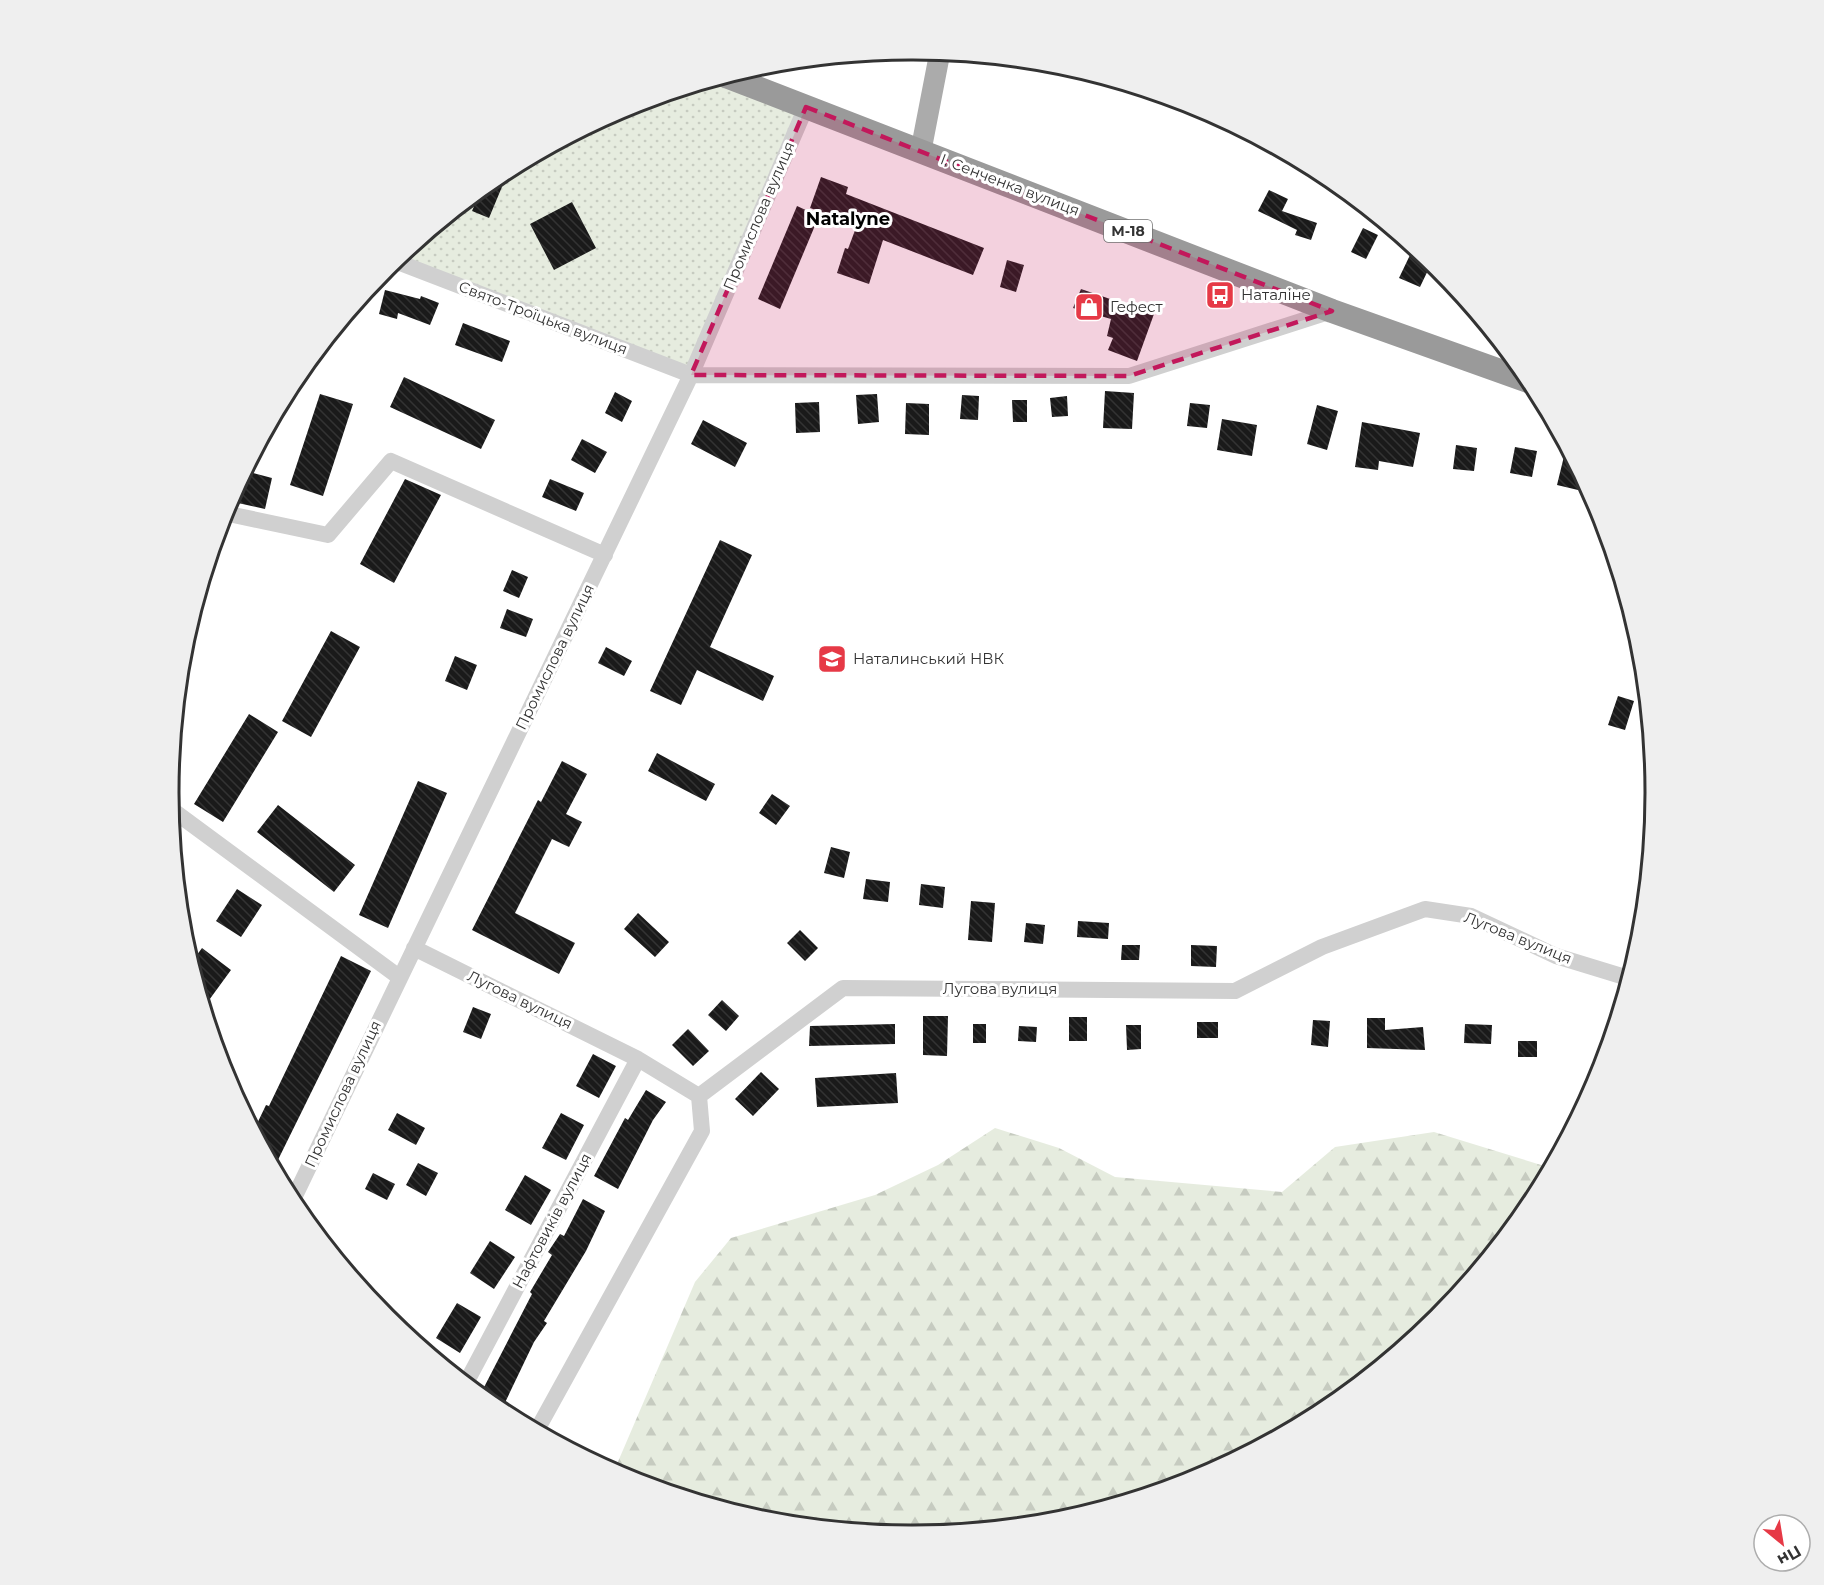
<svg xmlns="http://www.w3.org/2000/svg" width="1824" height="1585" font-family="Montserrat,sans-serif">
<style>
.grass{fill:url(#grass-dots)}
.forest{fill:url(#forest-firs)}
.building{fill:url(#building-back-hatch)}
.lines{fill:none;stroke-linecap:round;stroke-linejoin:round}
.minor{stroke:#d0d0d0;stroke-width:16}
.major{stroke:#ababab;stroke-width:21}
.highway{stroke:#9a9a9a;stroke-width:24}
.marked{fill:#c2185b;fill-opacity:0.2;stroke:#c2185b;stroke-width:4.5;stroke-dasharray:12 8;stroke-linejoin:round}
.labels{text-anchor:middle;stroke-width:6;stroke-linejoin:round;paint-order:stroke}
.shield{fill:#fff;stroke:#707070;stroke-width:1.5}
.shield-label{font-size:14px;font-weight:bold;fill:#333}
.street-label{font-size:15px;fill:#333;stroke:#fff}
.poi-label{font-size:15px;fill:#333;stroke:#fff;text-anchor:start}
.quarter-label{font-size:18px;font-weight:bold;fill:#000;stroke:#fff}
.rim{fill:none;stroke:#333;stroke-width:3}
</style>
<defs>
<pattern id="grass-dots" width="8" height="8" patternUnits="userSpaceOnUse" patternTransform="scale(1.5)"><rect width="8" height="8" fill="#e6ecdf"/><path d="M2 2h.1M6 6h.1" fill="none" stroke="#c6cbc0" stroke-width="1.8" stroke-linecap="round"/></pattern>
<pattern id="forest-firs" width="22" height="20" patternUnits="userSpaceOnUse" patternTransform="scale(1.5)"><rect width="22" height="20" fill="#e6ecdf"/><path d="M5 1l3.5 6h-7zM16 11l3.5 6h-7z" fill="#c6cbc0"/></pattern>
<pattern id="building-back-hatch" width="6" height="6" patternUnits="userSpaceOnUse" patternTransform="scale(1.5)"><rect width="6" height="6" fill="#1a1a1a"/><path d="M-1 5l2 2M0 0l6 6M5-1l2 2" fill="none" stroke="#333"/></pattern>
</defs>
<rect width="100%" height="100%" fill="#fff"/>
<path class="grass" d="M726,76L806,107L691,375L395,261L500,175L628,106Z"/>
<path class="forest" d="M995,1128L1059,1148L1115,1177L1282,1192L1335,1147L1434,1132L1541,1165L1549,1170L1530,1206L1437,1318L1324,1410L1196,1479L1057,1521L912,1535L767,1521L627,1479L614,1471L695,1282L731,1238L875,1195L938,1165Z"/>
<path class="building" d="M509,170L489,218L472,211L481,190Z
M821,177L848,187L846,194L984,248L973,275L883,240L869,284L837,273L845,248L848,249L857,225L810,208Z
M1269,190L1288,199L1282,211L1317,223L1311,240L1295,235L1297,230L1258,211Z
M572,202L596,248L554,270L530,224Z
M797,206L819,216L780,309L758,299Z
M1363,228L1378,235L1366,259L1351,252Z
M1410,255L1431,264L1420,287L1399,278Z
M1007,260L1024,265L1016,292L1000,287Z
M1081,289L1154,314L1137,361L1108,350L1113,338L1107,336L1111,319L1073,308Z
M385,290L420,299L421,296L439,303L430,325L398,313L397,319L379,314Z
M463,323L510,341L502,362L455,345Z
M404,377L495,420L481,449L390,407Z
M1105,391L1134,393L1132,429L1103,428Z
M615,392L632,401L622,422L605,413Z
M320,394L353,404L323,496L290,485Z
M877,394L879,422L858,424L856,395Z
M962,395L979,396L978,420L960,419Z
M1067,396L1068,416L1052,417L1050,398Z
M1012,400H1027V422H1013Z
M819,402L820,432L796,433L795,403Z
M906,403L929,404V435L905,434Z
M1190,403L1210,405L1207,428L1187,426Z
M1317,405L1338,411L1327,450L1307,444Z
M1222,419L1257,425L1252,456L1217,450Z
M703,420L747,443L735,467L691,444Z
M1362,422L1420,433L1413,467L1379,461L1378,470L1355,467Z
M582,439L607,452L595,473L571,460Z
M1456,445L1477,448L1474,471L1453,469Z
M1515,447L1537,451L1532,477L1510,473Z
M1566,448L1581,476L1578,490L1557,485Z
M245,471L272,478L265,509L229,501Z
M405,479L441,495L394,583L360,564Z
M550,479L584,493L576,511L542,497Z
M720,540L752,555L710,647L774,676L763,701L697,670L681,705L650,691Z
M512,570L528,577L519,598L503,591Z
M507,609L533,619L526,637L500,628Z
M331,631L360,647L311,737L282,721Z
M606,647L632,661L624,676L598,663Z
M455,656L477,665L467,690L445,681Z
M1618,696L1634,701L1625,730L1608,725Z
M249,714L278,732L223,822L194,804Z
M657,753L715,784L706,801L648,771Z
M562,761L587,774L566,814L582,822L569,847L552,839L515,913L575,943L559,974L472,930L538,800L541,802Z
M418,781L447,793L388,928L359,915Z
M772,794L790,806L776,825L759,813Z
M278,805L355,865L334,892L257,832Z
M831,847L850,852L844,878L824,873Z
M866,879L890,882L888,902L863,899Z
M921,884L945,887L943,908L919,905Z
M237,889L262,905L241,937L216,921Z
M971,901L995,903L992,942L968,940Z
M638,913L669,942L655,957L624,929Z
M1078,921L1109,923L1108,939L1077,937Z
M1026,923L1045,925L1043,944L1024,942Z
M800,930L818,948L805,961L787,943Z
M1122,945H1140L1139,960H1121Z
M1191,945L1217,946L1216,967L1191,966Z
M202,948L231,970L204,1007L191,963Z
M341,956L371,971L274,1168L254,1130L266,1105L269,1106Z
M722,1000L739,1016L726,1031L708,1015Z
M473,1007L491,1014L481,1039L463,1032Z
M923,1016H948L947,1056L923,1055Z
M1069,1017H1087V1041H1069Z
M1367,1018H1385V1030L1423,1027L1425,1050L1367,1048Z
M1313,1020L1330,1021L1328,1047L1311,1045Z
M1197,1022H1218V1038H1197Z
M895,1024V1044L809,1046L810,1026Z
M973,1024H986V1043H973Z
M1465,1024L1492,1025L1491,1044L1464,1043Z
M1126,1025H1141V1049L1127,1050Z
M1019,1026L1037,1027L1036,1042L1018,1041Z
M688,1029L709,1051L693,1066L672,1045Z
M1518,1041H1537V1057H1518Z
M593,1054L616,1066L599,1098L576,1086Z
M761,1072L779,1089L753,1116L735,1099Z
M896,1073L898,1103L817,1107L815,1078Z
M646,1090L666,1102L653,1120L618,1189L594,1176L625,1118L628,1120Z
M397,1113L425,1128L416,1145L388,1130Z
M561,1113L584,1125L566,1160L542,1148Z
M418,1163L438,1173L426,1196L406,1185Z
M373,1173L395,1184L387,1200L365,1189Z
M525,1175L551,1190L531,1225L505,1210Z
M583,1199L605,1211L586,1251L544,1321L547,1323L534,1342L501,1411L480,1395L532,1294L530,1292L552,1255L548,1252L560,1234L564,1236Z
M490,1241L515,1257L494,1289L470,1273Z
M457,1303L481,1317L460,1353L436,1338Z"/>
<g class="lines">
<path class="minor" d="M395,261L691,375L1129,376L1332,311
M224,513L328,535L391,461L605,555
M171,809L399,977
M414,948L638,1059L699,1096L843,988L1235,991L1322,947L1425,909L1471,916L1556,956L1628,978
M292,1202L691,375L806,107
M466,1383L638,1059
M537,1430L702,1131L699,1096"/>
<path class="major" d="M921,150L940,52"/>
<path class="highway" d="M726,76L1332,311L1531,382"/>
</g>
<path class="marked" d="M806,107L1332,311L1129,376L691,375Z"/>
<defs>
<g id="bus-square" transform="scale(1.5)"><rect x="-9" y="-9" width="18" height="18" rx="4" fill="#e63946" stroke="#fff"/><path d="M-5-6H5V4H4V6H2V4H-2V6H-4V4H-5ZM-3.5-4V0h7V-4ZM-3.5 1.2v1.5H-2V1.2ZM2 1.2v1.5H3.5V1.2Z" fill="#fff"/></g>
<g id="shop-square" transform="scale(1.5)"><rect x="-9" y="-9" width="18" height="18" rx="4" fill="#e63946" stroke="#fff"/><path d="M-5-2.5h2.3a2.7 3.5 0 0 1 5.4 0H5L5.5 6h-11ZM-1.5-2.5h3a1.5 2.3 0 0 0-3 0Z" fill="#fff"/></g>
<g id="school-square" transform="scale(1.5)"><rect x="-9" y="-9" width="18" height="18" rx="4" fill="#e63946" stroke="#fff"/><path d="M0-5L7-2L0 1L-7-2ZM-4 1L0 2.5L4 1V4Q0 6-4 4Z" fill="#fff"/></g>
</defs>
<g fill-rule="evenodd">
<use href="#bus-square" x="1220" y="295"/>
<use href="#shop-square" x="1089" y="307"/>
<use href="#school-square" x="832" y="659"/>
</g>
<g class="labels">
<rect class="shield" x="1104" y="220" width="48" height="22" rx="4.5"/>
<g class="shield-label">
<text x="1128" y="236">М-18</text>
</g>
<g class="street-label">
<text transform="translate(1010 185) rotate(21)" y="5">І. Сенченка вулиця</text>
<text transform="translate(759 216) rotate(-67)" y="5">Промислова вулиця</text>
<text transform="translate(543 318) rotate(21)" y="5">Свято-Троїцька вулиця</text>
<text transform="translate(555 657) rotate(-64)" y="5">Промислова вулиця</text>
<text transform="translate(1518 938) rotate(22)" y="5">Лугова вулиця</text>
<text x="1000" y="994">Лугова вулиця</text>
<text transform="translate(520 1000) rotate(26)" y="5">Лугова вулиця</text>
<text transform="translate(343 1094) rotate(-65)" y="5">Промислова вулиця</text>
<text transform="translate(552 1221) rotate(-62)" y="5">Нафтовиків вулиця</text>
</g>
<g class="poi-label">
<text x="1241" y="300">Наталіне</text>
<text x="1110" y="312">Гефест</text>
<text x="853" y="664">Наталинський НВК</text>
</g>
<g class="quarter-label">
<text x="848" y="225">Natalyne</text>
</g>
</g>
<path d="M0 0H1824V1585H0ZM911 60H913A732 732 0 0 1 1645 792V793A732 732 0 0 1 913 1525H911A732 732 0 0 1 179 793V792A732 732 0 0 1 911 60Z" fill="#efefef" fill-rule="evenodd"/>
<path class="rim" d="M911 60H913A732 732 0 0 1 1645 792V793A732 732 0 0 1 913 1525H911A732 732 0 0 1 179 793V792A732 732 0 0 1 911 60Z"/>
<g transform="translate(1782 1543) rotate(150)"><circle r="28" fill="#ffffff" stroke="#adadad" stroke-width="1.5"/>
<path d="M0-4.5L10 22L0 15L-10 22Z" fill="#e63946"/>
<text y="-9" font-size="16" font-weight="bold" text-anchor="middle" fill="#333333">Пн</text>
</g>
</svg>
